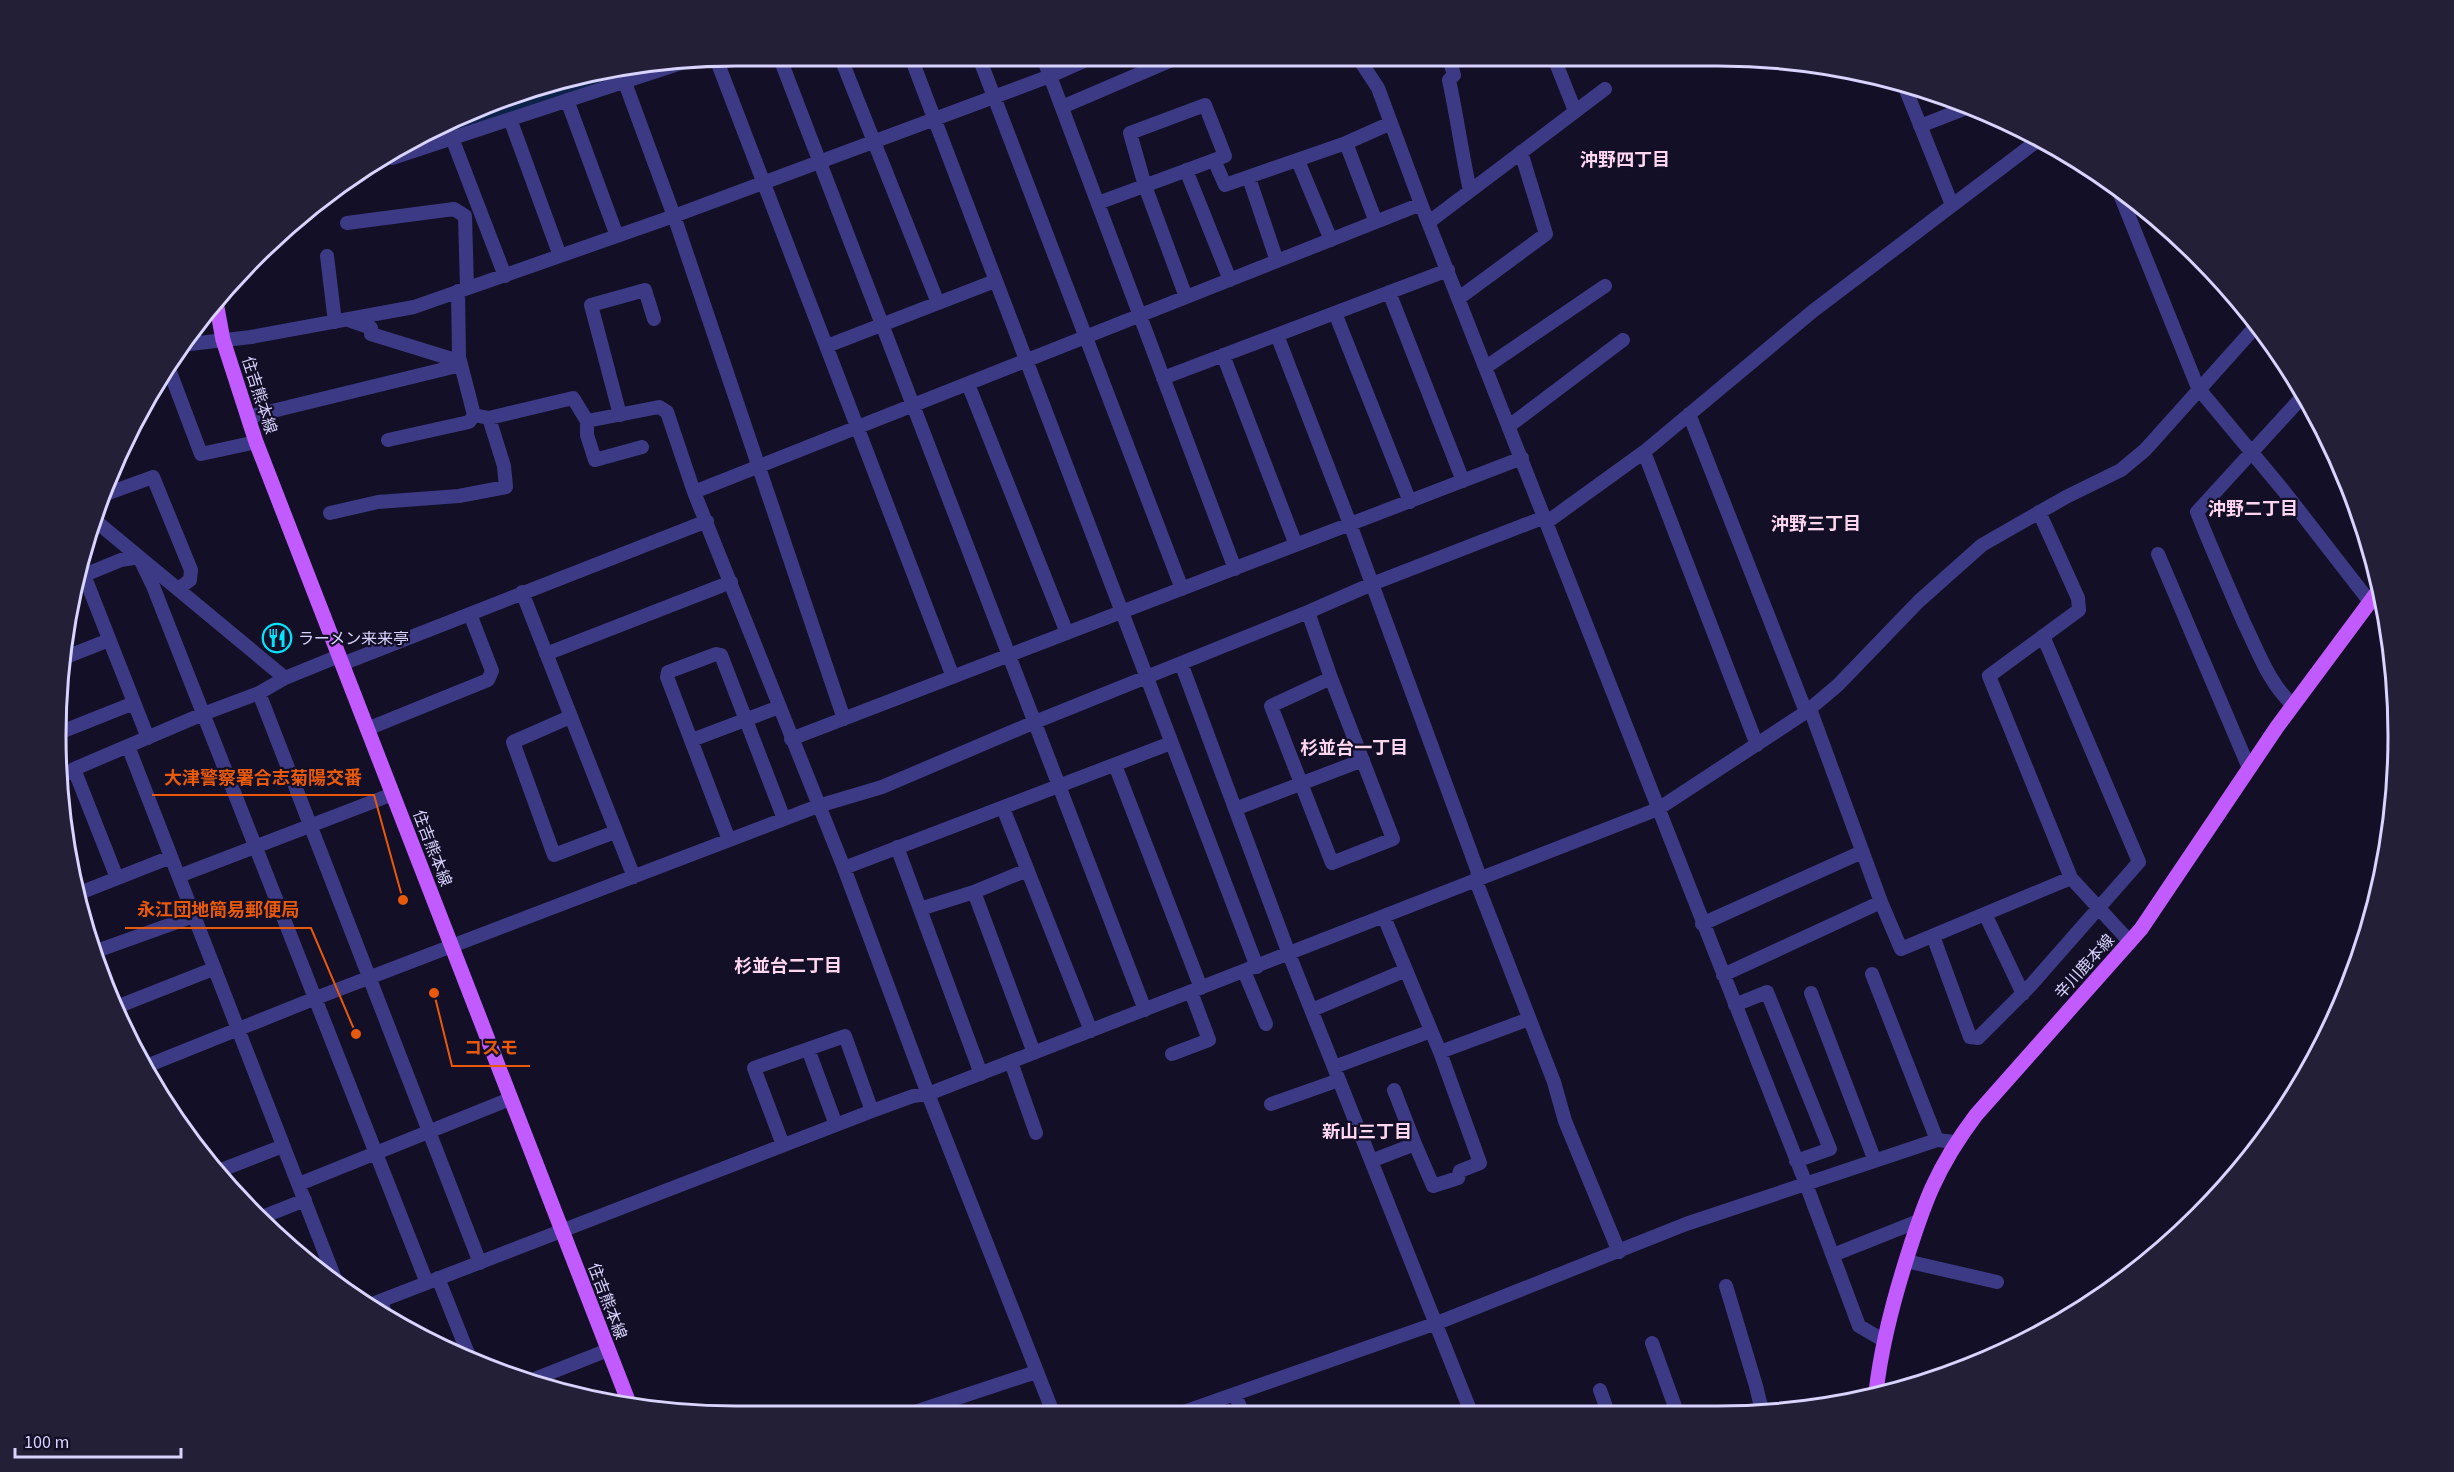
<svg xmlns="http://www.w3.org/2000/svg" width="2454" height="1472" font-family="'Source Sans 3','Noto Sans JP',sans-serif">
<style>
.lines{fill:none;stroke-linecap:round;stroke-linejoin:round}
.river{stroke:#0c2248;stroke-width:20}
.minor{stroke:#3d3a85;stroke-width:14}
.major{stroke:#c25bff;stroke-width:15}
.labels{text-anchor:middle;stroke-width:4.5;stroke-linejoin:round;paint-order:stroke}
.street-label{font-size:16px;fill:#d9d4ff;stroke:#130f26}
.poi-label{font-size:16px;fill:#d9d4ff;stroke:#130f26;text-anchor:start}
.neighbourhood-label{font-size:18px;font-weight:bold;fill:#ffd6f0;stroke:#130f26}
.rim{fill:none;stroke:#d9d4ff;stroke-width:3}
.leader{fill:none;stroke:#e8590c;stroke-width:2}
.callout-dot{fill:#e8590c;stroke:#130f26;stroke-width:2}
.callout-label{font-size:18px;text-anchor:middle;font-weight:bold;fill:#e8590c;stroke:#130f26;stroke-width:4.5;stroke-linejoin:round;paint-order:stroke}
</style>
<rect width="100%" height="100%" fill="#130f26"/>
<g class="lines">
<path class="river" d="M421,134L619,68"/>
<path class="minor" d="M1449,58L1454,75L1449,80C1457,117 1462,154 1470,191
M1554,58L1575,111
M1359,59L1378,88L1421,204L1806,1184L1859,1326L1883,1340
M912,60L1257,967
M980,60L1182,589
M1044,60L1235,569
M717,61L953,677
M781,61L1145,1010
M842,61L938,303
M624,80L674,216L844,719
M1904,85L1952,205
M567,100L617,236
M1062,107L1174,59
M510,119L560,256
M1920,126L1969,107
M452,138L505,276
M1346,143L1376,222
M392,158L687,61
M1214,160L1225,185L1346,143L1391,123
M1298,161L1331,240
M1186,170L1230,280
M1249,178L1277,261
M2117,187L2198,388L2283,490L2370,602
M1098,203L1225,156L1205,105L1130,133L1145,186L1186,297
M1429,222L1605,89
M347,223L454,209L465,216L467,288
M327,256L335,322
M458,291L459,357
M1389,292L1463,481
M1459,298L1546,234L1521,152
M1335,313L1410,502
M348,320L371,328V334L452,359L459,357L474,415L489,418L573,398L587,421L659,407L667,412L694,492L844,868L928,1094L1054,1415
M1277,335L1350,524L1478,872L1476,881L1554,1082L1565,1121L1619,1252
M181,345L251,337L414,307L674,216L1050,76L1086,60
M827,346L995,281
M1223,355L1296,545
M167,364L201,454L256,442
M1486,367L1605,286
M1163,378L1448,270
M968,384L1067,633
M1689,414L1806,712
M620,415L591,305L645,290L654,319
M248,417L461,365
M587,421V435L595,460L642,447
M1509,426L1623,340
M388,440L469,422L474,415
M1644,452L1757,745
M694,492L1421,204
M103,495L153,477L191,570L190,580L178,589
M2039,512L2078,598L2079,610L1989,676L2071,878L2130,942
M330,513L378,502L459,496L506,487L504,466L489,418
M92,518L285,678
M1547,522L1644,452L1813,311L2037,141
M2158,554L2249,768
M139,557L153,586L427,1283
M84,575L148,738
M77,578L121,560L139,557
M522,592L634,877
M1308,612L1331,678
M546,654L731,582
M61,659L109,640
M1181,663L1289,954L1472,1415
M342,664L707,521
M1331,678L1393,839L1332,863L1271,706Z
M259,693L480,1263
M2293,705C2269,684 2258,651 2244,623C2228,586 2212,550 2197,512L2304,395
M570,717L513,742L554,855L615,832
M367,729L488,680L492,671L470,614
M56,734L134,703
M791,739L1522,458
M692,740L779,707
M128,746L337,1284
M1115,765L1201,988
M74,769L117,878
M58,779L74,769L203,714L259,693L285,678L339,656
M1003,808L1091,1031
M1235,809L1363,760
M729,840L667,677L668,672L716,654L721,655L784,819
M897,847L981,1074
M844,868L1171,743
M179,876L393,794
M974,892L1027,870
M77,894L171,857
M1881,902L1901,949L2071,878
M920,909L974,892L1034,1053
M1985,914L2023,994
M1384,917L1440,1052L1480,1163L1460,1171L1458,1178L1433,1186L1415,1144
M1702,924L1862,852
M1933,936L1970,1037L1978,1038L2031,985L2139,862L2043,636
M91,953L194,916
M1244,971L1266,1024
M1872,974L1937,1140
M1723,975L1881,902L1810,709
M1811,993L1875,1161
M1735,1005L1767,992L1830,1149L1796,1161
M114,1008L213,969
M1312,1010L1406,970
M808,1049L836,1125
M1440,1052L1529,1019
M1172,1054L1209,1040L1191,992
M1011,1062L1036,1133
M144,1067L316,998L818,806L882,787L1035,722L1308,612L1372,584L1545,517
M1334,1067L1431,1031
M1271,1104L1339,1080
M783,1145L754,1068L845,1036L872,1111
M1371,1161L1415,1144L1394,1090
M216,1172L283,1146
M299,1184L510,1099
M257,1219L305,1200
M1833,1255L1916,1222
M1906,1261L1997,1282
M438,1278L469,1356
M1726,1286L1756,1386L1763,1415
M381,1301L386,1316
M367,1306L872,1111L913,1096L928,1094L1658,809L1806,712L1838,685L1919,601L1982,545L2066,497L2121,470L2145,450L2257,325
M1652,1343L1678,1415
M527,1382L608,1350
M1600,1390L1609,1415
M1235,1394L1243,1415
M906,1415L1036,1372
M1175,1415L1437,1323L1686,1224L1937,1140L1955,1142"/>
<path class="major" d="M216,302L223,340L256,442L629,1403
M1876,1392C1881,1349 1891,1309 1904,1267C1923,1205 1936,1168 1976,1115L2141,929L2277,727L2381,587"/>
</g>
<defs>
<g id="restaurant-ring" transform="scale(1.5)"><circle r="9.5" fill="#130f26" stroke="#00e5ff" stroke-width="1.5"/><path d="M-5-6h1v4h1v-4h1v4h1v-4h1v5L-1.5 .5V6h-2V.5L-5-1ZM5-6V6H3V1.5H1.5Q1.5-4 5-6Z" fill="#00e5ff"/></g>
</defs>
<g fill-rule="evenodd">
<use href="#restaurant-ring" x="277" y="638"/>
</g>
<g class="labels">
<g class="street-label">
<text transform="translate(260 395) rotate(72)" y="6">住吉熊本線</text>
<text transform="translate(433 848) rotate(69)" y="6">住吉熊本線</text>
<text transform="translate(2084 966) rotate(-48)" y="6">辛川鹿本線</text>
<text transform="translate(608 1301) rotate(69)" y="6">住吉熊本線</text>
</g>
<g class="poi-label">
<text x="298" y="644">ラーメン来来亭</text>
</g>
<g class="neighbourhood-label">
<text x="1625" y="166">沖野四丁目</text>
<text x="2253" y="515">沖野二丁目</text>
<text x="1816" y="530">沖野三丁目</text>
<text x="1354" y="754">杉並台一丁目</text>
<text x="788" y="972">杉並台二丁目</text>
<text x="1367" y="1138">新山三丁目</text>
</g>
</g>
<path d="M0 0H2454V1472H0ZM736 66H1718A670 670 0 0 1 2388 736V736A670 670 0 0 1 1718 1406H736A670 670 0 0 1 66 736V736A670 670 0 0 1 736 66Z" fill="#231f37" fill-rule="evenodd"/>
<path class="rim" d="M736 66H1718A670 670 0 0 1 2388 736V736A670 670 0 0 1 1718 1406H736A670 670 0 0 1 66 736V736A670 670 0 0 1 736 66Z"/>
<path class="leader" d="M403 900L374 795H152M356 1034L311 928H125M434 993L452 1066H530"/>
<g class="callout-dot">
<circle cx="403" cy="900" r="6"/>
<circle cx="356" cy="1034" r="6"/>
<circle cx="434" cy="993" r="6"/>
</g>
<g class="callout-label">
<text x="263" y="784">大津警察署合志菊陽交番</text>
<text x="218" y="916">永江団地簡易郵便局</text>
<text x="491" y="1054">コスモ</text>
</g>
<path d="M15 1448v9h166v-9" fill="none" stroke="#d9d4ff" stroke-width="3"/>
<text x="24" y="1448" font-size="18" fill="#d9d4ff" stroke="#130f26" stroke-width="4.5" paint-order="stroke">100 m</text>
</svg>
